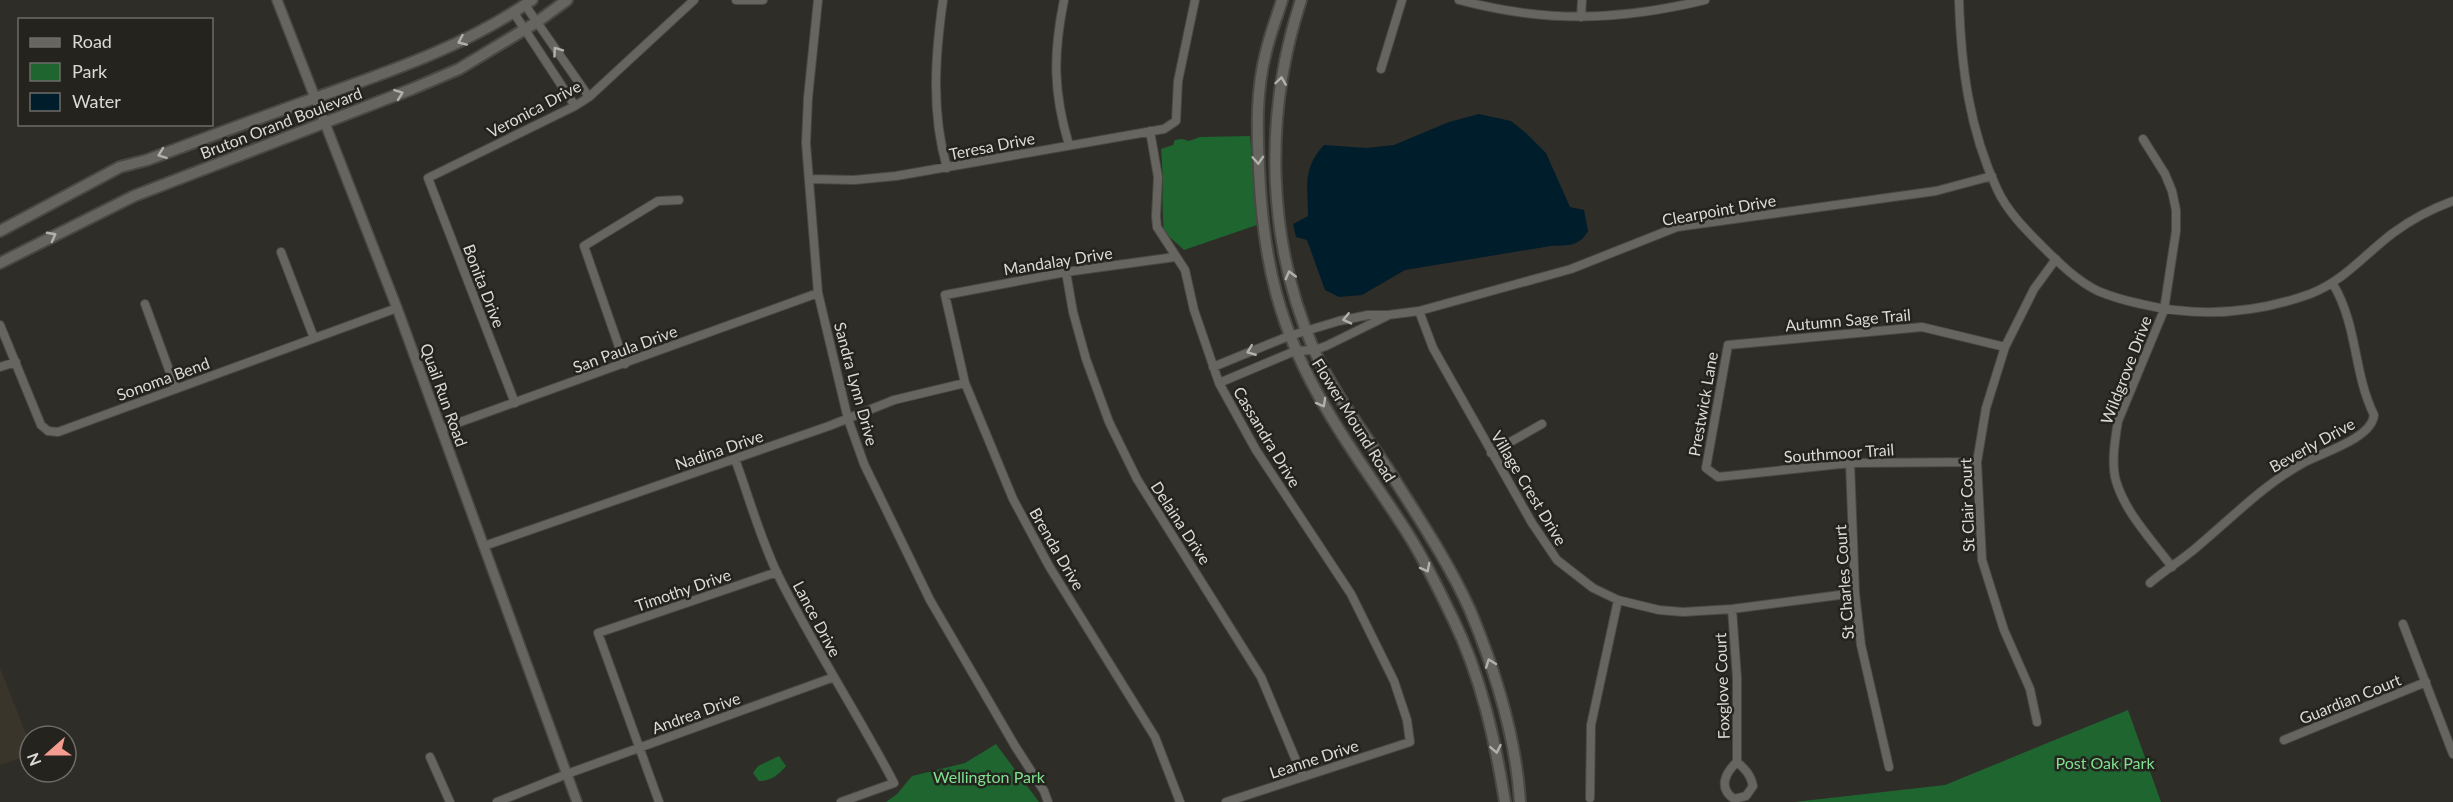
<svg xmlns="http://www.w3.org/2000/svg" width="2453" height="802" font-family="Lato,sans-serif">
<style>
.built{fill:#3a352a}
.green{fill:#1e6530}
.water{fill:#001d2b}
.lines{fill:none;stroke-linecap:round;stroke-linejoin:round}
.minor-casing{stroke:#4a4844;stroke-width:10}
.tertiary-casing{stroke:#4a4844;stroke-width:12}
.secondary-casing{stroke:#4a4844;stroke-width:14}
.minor{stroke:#67655f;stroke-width:8}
.tertiary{stroke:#67655f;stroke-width:9}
.secondary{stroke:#67655f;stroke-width:10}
.oneway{stroke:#b3b1ad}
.labels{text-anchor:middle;stroke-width:5;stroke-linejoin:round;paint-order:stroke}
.street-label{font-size:16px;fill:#dcdad7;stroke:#25231e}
.park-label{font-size:16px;fill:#7ee190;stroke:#25231e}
</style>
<rect width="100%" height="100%" fill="#2f2d28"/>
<path class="built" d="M0,668L30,744V755L0,765Z"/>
<path class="green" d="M1250,136L1257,225L1184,250L1164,232C1161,204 1164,177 1161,149L1173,145L1175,140L1182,139L1189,141L1200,137Z
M2128,710L2161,802H1794L1945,785Z
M996,744L1039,802H886L897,794L912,776L965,763Z
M779,756L786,766C778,775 772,781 759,781L753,773L758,766Z"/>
<path class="water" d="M1479,114L1511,121L1526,133L1546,153L1570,207L1584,210L1588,231C1579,247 1568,245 1551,246L1405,270L1362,295L1339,297L1325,290L1307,240L1296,237L1293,224L1308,216C1308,186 1302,169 1324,145L1366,148L1394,145L1449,122Z"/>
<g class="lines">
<g class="minor-casing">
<path id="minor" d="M736,0H763
M818,0L808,98L806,143L818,293L848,419L864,464L930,600L1015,746L1044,791L1048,802
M943,0C935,57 931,112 947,168
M1064,0C1053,54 1053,92 1069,145
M1459,0C1545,23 1618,21 1705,0
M1959,0C1961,66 1969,129 1997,189C2007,211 2025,229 2042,246C2058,262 2077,281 2098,291C2112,297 2127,301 2141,304C2199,318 2254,314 2310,294C2344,281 2365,254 2393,233C2412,219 2431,209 2453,201
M525,5L589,97
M514,13L575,106
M1581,17L1582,0
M1381,69L1402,0
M1150,131L1158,177L1156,216L1157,227L1185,270L1194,310L1219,383L1256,450L1351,594L1394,681L1407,720L1410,742L1226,802
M2143,139L2165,174L2172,191L2176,210V231L2164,310L2118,421C2115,440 2111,463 2116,481C2126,514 2152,540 2172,567
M809,179L854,180L896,176L1164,129L1176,121L1178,81L1195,0
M281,252L314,338
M1175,257L1066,272L945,295L965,383L1013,499L1049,566L1155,737L1180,802
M1066,272L1073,312L1086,359L1109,422L1137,479L1261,677L1303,777
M145,304L176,389
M1419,311L1433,348L1532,523L1557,560L1593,588L1618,600L1659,610L1683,612L1732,609L1855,593
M0,325L41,425L48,431L58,432L397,308
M625,364L584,246L658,201L679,200
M0,367L16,362
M1213,367L1289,336L1339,321L1368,315H1388L1419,311L1571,269L1677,227L1936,191L1992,176
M1219,383L1295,351L1314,350L1326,346L1387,316
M515,403L428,178L575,106L589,97L694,0
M441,429L818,293
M1491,453L1542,424
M735,459C749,497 760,538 778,575C813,646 857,712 894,783L841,802
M1977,462L1850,463L1718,477L1706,468L1728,345L1922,327L2005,347
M1850,463L1855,593L1861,645L1889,767
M484,546L829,426L894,400L965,383
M2150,583C2165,570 2182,560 2197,547C2233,517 2264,484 2305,462C2324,452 2372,438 2374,415C2353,372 2358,326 2333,284
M1732,609L1737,678V762C1725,773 1718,788 1734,799L1746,796L1753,786C1751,775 1745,769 1737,762
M2403,624L2453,754
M2037,722L2030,689L2004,630L1982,560L1977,462L1986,408L2005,347L2034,289L2056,259
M2284,740L2426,682
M430,757L450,802
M1590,798L1591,725L1618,600
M497,802L567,774L834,677
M659,802L598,633L777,572"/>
</g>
<g class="tertiary-casing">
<path id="tertiary" d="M277,0L397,308L577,802"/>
</g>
<g class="secondary-casing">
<path id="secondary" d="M1282,0C1277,17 1270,34 1266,52C1256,90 1257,130 1259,169C1263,262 1279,330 1327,410C1349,448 1375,483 1399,520C1420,551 1437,586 1453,619C1481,676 1495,740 1505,802
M1301,0C1264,113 1266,240 1314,350C1333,392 1362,430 1388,469C1416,514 1448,561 1470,610C1495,670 1516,737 1520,802
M0,231L120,167L147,160C203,139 259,118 315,98C391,71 466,46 532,0
M0,263L134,196L412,89L459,69L537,22L567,0"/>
</g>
<use href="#minor" class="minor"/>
<use href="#tertiary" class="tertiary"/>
<use href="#secondary" class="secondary"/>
</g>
<defs><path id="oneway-chevron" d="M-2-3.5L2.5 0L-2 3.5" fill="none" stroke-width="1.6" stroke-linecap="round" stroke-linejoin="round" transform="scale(1.5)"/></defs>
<g class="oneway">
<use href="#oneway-chevron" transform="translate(462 41) rotate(156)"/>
<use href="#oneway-chevron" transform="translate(557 51) rotate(-125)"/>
<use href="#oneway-chevron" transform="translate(1281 81) rotate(-82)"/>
<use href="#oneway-chevron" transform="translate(399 94) rotate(-20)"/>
<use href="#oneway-chevron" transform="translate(162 154) rotate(160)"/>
<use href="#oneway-chevron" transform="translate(1258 160) rotate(87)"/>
<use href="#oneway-chevron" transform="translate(52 236) rotate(-28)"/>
<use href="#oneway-chevron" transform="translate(1290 275) rotate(-105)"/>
<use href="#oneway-chevron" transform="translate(1347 319) rotate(167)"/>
<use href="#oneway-chevron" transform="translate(1251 351) rotate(158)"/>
<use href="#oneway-chevron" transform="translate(1322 403) rotate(61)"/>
<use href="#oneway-chevron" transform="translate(1426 568) rotate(62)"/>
<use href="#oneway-chevron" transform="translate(1490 663) rotate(-110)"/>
<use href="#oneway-chevron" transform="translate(1496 749) rotate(79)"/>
</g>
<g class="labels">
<g class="street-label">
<text transform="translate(534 109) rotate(-28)" y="6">Veronica Drive</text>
<text transform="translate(281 123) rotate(-21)" y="6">Bruton Orand Boulevard</text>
<text transform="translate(992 146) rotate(-11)" y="6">Teresa Drive</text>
<text transform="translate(1719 210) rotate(-10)" y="6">Clearpoint Drive</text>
<text transform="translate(1058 261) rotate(-9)" y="6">Mandalay Drive</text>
<text transform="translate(484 286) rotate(69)" y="6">Bonita Drive</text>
<text transform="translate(1848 320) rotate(-5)" y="6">Autumn Sage Trail</text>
<text transform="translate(625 349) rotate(-20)" y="6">San Paula Drive</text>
<text transform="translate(2126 370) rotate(-69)" y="6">Wildgrove Drive</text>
<text transform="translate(163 379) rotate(-20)" y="6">Sonoma Bend</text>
<text transform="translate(856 384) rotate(75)" y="6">Sandra Lynn Drive</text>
<text transform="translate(444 395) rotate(70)" y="6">Quail Run Road</text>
<text transform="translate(1703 404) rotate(-80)" y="6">Prestwick Lane</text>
<text transform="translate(1354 420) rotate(58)" y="6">Flower Mound Road</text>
<text transform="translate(1267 437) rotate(59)" y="6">Cassandra Drive</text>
<text transform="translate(2312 445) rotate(-29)" y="6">Beverly Drive</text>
<text transform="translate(719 450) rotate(-19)" y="6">Nadina Drive</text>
<text transform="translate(1839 453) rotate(-4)" y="6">Southmoor Trail</text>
<text transform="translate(1529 488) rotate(59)" y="6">Village Crest Drive</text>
<text transform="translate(1967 505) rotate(-92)" y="6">St Clair Court</text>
<text transform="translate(1181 523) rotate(57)" y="6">Delaina Drive</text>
<text transform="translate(1057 549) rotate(60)" y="6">Brenda Drive</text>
<text transform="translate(1844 582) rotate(-94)" y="6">St Charles Court</text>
<text transform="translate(683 590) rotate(-19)" y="6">Timothy Drive</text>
<text transform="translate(817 619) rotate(62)" y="6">Lance Drive</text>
<text transform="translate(1722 686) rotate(-92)" y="6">Foxglove Court</text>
<text transform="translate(2350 699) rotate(-22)" y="6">Guardian Court</text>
<text transform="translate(696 713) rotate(-20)" y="6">Andrea Drive</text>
<text transform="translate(1314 759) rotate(-18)" y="6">Leanne Drive</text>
</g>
<g class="park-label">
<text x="2105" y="769">Post Oak Park</text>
<text x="989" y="783">Wellington Park</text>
</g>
</g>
<rect x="18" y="18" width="195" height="108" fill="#25231e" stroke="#6e6c68" stroke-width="1.5"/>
<rect x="30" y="38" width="30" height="9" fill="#67655f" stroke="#6e6c68" stroke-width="1.5"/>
<text x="72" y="48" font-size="18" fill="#dcdad7">Road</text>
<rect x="30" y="63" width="30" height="18" fill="#1e6530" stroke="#6e6c68" stroke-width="1.5"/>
<text x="72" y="78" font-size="18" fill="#dcdad7">Park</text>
<rect x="30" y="93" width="30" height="18" fill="#001d2b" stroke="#6e6c68" stroke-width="1.5"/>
<text x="72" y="108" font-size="18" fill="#dcdad7">Water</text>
<g transform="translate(48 754) rotate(249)"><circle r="28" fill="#25231e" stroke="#6e6c68" stroke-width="1.5"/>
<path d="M0-4.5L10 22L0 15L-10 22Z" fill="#f59c91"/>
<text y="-9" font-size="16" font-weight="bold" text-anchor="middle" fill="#dcdad7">N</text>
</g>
</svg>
